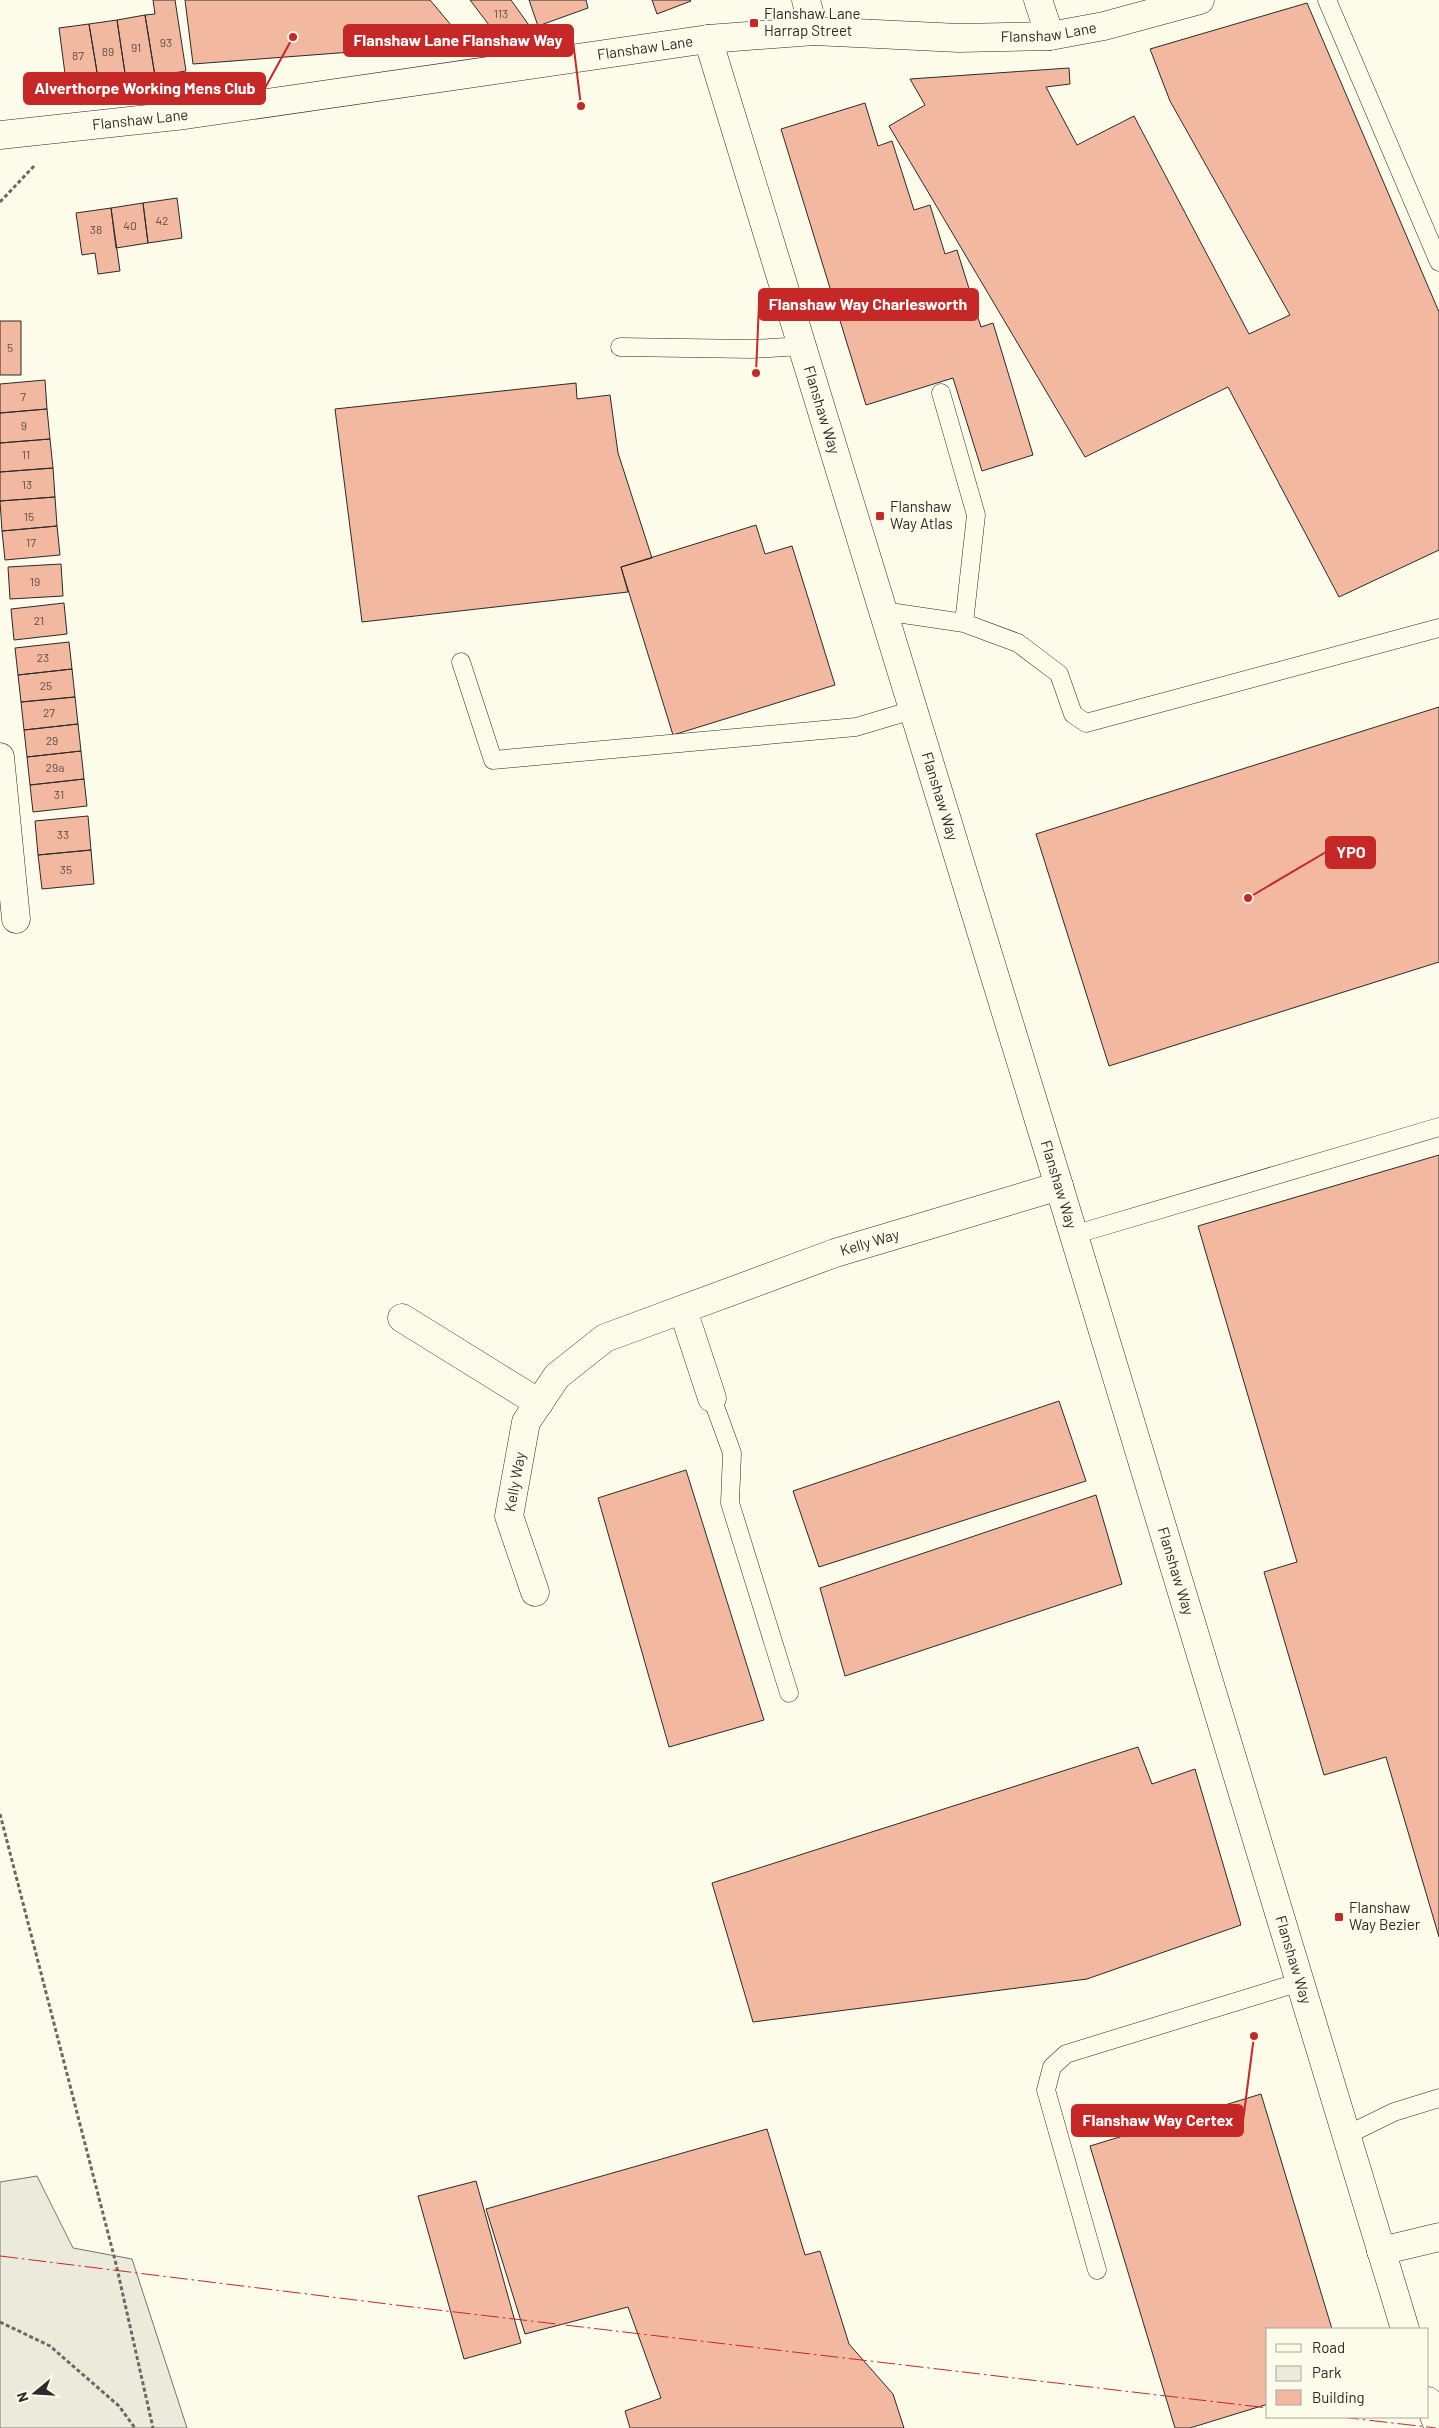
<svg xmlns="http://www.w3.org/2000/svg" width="1439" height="2428" font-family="Barlow,sans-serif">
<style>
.green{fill:#ecebdb;stroke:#74746e}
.building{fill:#f2b8a0;stroke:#2b2b2b}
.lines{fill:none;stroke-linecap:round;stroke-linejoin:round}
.service-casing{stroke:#2b2b2b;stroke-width:19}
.minor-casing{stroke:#2b2b2b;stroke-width:29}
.tertiary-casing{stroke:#2b2b2b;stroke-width:29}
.path{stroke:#6a6964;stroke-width:3;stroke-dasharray:4 2.5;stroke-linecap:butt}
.service{stroke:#fdfbea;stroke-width:18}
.minor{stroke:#fdfbea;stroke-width:28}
.tertiary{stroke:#fdfbea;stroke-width:28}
.power{stroke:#c62828;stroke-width:1;stroke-dasharray:18 4 2.5 4;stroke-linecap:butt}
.poi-dot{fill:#c62828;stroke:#fdfbea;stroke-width:2}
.labels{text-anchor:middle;stroke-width:4;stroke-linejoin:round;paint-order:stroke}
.number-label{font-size:12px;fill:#5d4e48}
.poi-label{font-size:15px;fill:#2b2b2b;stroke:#fdfbea;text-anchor:start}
.street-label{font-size:15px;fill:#2b2b2b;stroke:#fdfbea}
.leader{fill:none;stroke:#c62828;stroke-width:2}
.callout-dot{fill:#c62828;stroke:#fdfbea;stroke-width:2}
.callout{fill:#c62828;stroke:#c62828;stroke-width:2}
.callout-label{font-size:16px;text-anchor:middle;font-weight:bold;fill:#fff}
</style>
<rect width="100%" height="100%" fill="#fdfbea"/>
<path class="green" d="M37,2176L73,2248L132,2259L187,2428H0V2182Z"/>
<path class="building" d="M153,0H175L186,71L155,76L145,15L155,14Z
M185,0H430L451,25L424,46L408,27L378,50L193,64Z
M470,0H511L531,28L505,46Z
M529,0H586L588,8L538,26Z
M652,0H690L691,1L657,14Z
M1307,3L1439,312V550L1339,597L1228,387L1085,457L889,126L925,105L910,79L1069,68L1070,84L1046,87L1077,145L1134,116L1249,334L1290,315L1170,101L1150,49Z
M145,15L155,76L126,80L117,20Z
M117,20L126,80L99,84L89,24Z
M89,24L99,84L67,89L59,28Z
M865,103L878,146L892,141L914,210L930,205L945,254L957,250L981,327L993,323L1033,455L982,471L953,378L866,405L781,129Z
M177,198L182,238L148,243L143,203Z
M143,203L148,243L116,248L111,208Z
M111,208L120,271L98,274L95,253L82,255L76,213Z
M0,321H21V375H0Z
M45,380L47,409L0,413V384Z
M576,383L577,399L610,395L618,453L652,558L621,567L628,592L362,622L335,409Z
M47,409L50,439L0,443V413Z
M50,439L53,468L0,472V443Z
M53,468L55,497L0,501V472Z
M55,497L57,526L2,531L0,501Z
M756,525L765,554L792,546L835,685L673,735L621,567Z
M57,526L60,555L5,560L2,531Z
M61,564L63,596L10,599L8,567Z
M64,603L67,634L14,640L11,609Z
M69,642L72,669L18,675L15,648Z
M72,669L75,697L21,702L18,675Z
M75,697L78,724L24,730L21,702Z
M1439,707V962L1109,1066L1036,834Z
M78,724L81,751L27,757L24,730Z
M81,751L84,779L30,785L27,757Z
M84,779L87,806L33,812L30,785Z
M88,816L91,850L38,855L35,821Z
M91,850L94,884L42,889L38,855Z
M1439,1155V1937L1386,1757L1324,1775L1264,1572L1297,1562L1198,1226Z
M1059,1401L1086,1481L819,1567L793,1491Z
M686,1470L764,1720L669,1747L598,1498Z
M1096,1495L1122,1584L845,1676L820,1588Z
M1138,1747L1152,1784L1195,1769L1241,1925L1087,1979L753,2022L712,1883Z
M1261,2094L1332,2329H1268V2404L1190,2428H1175L1090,2146Z
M767,2129L805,2255L820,2251L849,2344L893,2394L904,2428H630L625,2411L661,2398L628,2307L525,2334L486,2209Z
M476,2181L521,2343L464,2359L418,2196Z"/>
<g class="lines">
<g class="service-casing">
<path id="service" d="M1327,0L1439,262
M620,347L752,349L802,346
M941,393L976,515L964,623
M883,611L964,623L1018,643L1059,674L1073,714L1086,723L1439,628
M461,662L493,760L856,727L913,710
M1073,1235L1439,1127
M712,1398L732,1453L730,1503L789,1693
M1347,2135L1394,2112L1439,2098
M1097,2270L1046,2090L1052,2067L1066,2054L1300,1982"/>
</g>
<g class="minor-casing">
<g id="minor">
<path d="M806,0L814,31"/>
<path d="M1038,0L1050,36"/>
<path d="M0,757L16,919"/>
<path d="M683,1310L712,1398"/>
<path d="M402,1318L539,1403"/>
<path id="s1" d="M535,1592L509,1516L526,1422L557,1376L605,1338L835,1253L1059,1186"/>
<path d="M1381,2251L1439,2237"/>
</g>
</g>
<g class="tertiary-casing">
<g id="tertiary">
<path id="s2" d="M708,39L1059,1186L1405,2329"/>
<path id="s3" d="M0,135L185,115L708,39L814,31L959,38L1050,36L1104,26L1200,0"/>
<path d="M1428,2401L1439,2428"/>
</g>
</g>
<path class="path" d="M0,202L34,166
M0,1814L116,2264L153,2428
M0,2322L50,2346L119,2406L135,2428"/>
<use href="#service" class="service"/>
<use href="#minor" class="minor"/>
<use href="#tertiary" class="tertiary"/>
<path class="power" d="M0,2256L404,2306L1268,2408
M1341,2417L1436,2428"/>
</g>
<g class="poi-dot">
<rect x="749" y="18" width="10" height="10" rx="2.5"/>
<rect x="875" y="511" width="10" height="10" rx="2.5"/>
<rect x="1334" y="1912" width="10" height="10" rx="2.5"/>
</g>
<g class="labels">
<g class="number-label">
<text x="501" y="18">113</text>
<text x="166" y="47">93</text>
<text x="136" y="52">91</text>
<text x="108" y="56">89</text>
<text x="78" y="60">87</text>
<text x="162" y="225">42</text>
<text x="130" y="230">40</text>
<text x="96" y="234">38</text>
<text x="10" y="352">5</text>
<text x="23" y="401">7</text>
<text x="24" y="430">9</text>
<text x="26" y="459">11</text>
<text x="27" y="489">13</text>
<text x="29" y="521">15</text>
<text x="31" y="547">17</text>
<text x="35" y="586">19</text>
<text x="39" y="625">21</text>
<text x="43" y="662">23</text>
<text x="46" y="690">25</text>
<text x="49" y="717">27</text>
<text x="52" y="745">29</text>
<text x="55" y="772">29a</text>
<text x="59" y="799">31</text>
<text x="63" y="839">33</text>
<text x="66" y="874">35</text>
</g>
<g class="poi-label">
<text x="764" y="19">Flanshaw Lane<tspan x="764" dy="17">Harrap Street</tspan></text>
<text x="890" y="512">Flanshaw<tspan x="890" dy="17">Way Atlas</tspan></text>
<text x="1349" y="1913">Flanshaw<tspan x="1349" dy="17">Way Bezier</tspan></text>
</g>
<g class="street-label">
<text dy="5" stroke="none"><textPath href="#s3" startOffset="1056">Flanshaw Lane</textPath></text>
<text dy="5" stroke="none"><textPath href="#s3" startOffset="651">Flanshaw Lane</textPath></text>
<text dy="5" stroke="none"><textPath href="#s3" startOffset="141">Flanshaw Lane</textPath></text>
<text dy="5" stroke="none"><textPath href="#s2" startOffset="388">Flanshaw Way</textPath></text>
<text dy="5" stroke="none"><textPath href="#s2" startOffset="792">Flanshaw Way</textPath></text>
<text dy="5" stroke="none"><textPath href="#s2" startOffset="1198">Flanshaw Way</textPath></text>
<text dy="5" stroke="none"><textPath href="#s1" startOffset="574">Kelly Way</textPath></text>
<text dy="5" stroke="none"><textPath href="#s1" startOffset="115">Kelly Way</textPath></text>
<text dy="5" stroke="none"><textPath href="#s2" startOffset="1602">Flanshaw Way</textPath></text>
<text dy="5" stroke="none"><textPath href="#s2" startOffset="2008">Flanshaw Way</textPath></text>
</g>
</g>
<path class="leader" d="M581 106L573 41M293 37L265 88M756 373L759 304M1248 898L1326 852M1254 2036L1243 2121"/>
<g class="callout-dot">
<circle cx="581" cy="106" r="5"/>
<circle cx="293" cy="37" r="5"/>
<circle cx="756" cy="373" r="5"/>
<circle cx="1248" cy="898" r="5"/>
<circle cx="1254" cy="2036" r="5"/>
</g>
<g class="callout">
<rect x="344" y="25" width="229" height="31" rx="5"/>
<rect x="24" y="73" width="241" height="31" rx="5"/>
<rect x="759" y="289" width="219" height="31" rx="5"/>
<rect x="1326" y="837" width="49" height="31" rx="5"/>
<rect x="1072" y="2105" width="171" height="31" rx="5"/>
</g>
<g class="callout-label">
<text x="458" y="46">Flanshaw Lane Flanshaw Way</text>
<text x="145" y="94">Alverthorpe Working Mens Club</text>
<text x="868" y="310">Flanshaw Way Charlesworth</text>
<text x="1351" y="858">YPO</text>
<text x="1158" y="2126">Flanshaw Way Certex</text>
</g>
<rect x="1266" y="2328" width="162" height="90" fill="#fdfbea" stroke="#a9a89e"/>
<rect x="1276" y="2344" width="25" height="8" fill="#fdfbea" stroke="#a9a89e"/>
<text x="1312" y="2353" font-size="15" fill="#2b2b2b">Road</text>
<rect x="1276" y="2366" width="25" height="15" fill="#ecebdb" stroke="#a9a89e"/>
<text x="1312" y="2378" font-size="15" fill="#2b2b2b">Park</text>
<rect x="1276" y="2390" width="25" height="15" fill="#f2b8a0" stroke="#a9a89e"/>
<text x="1312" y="2403" font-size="15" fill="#2b2b2b">Building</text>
<g transform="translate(35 2393) rotate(252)" stroke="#fdfbea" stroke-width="4" paint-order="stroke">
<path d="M0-4L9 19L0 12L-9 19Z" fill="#2b2b2b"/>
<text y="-8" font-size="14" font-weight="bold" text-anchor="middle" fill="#2b2b2b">N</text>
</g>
</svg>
